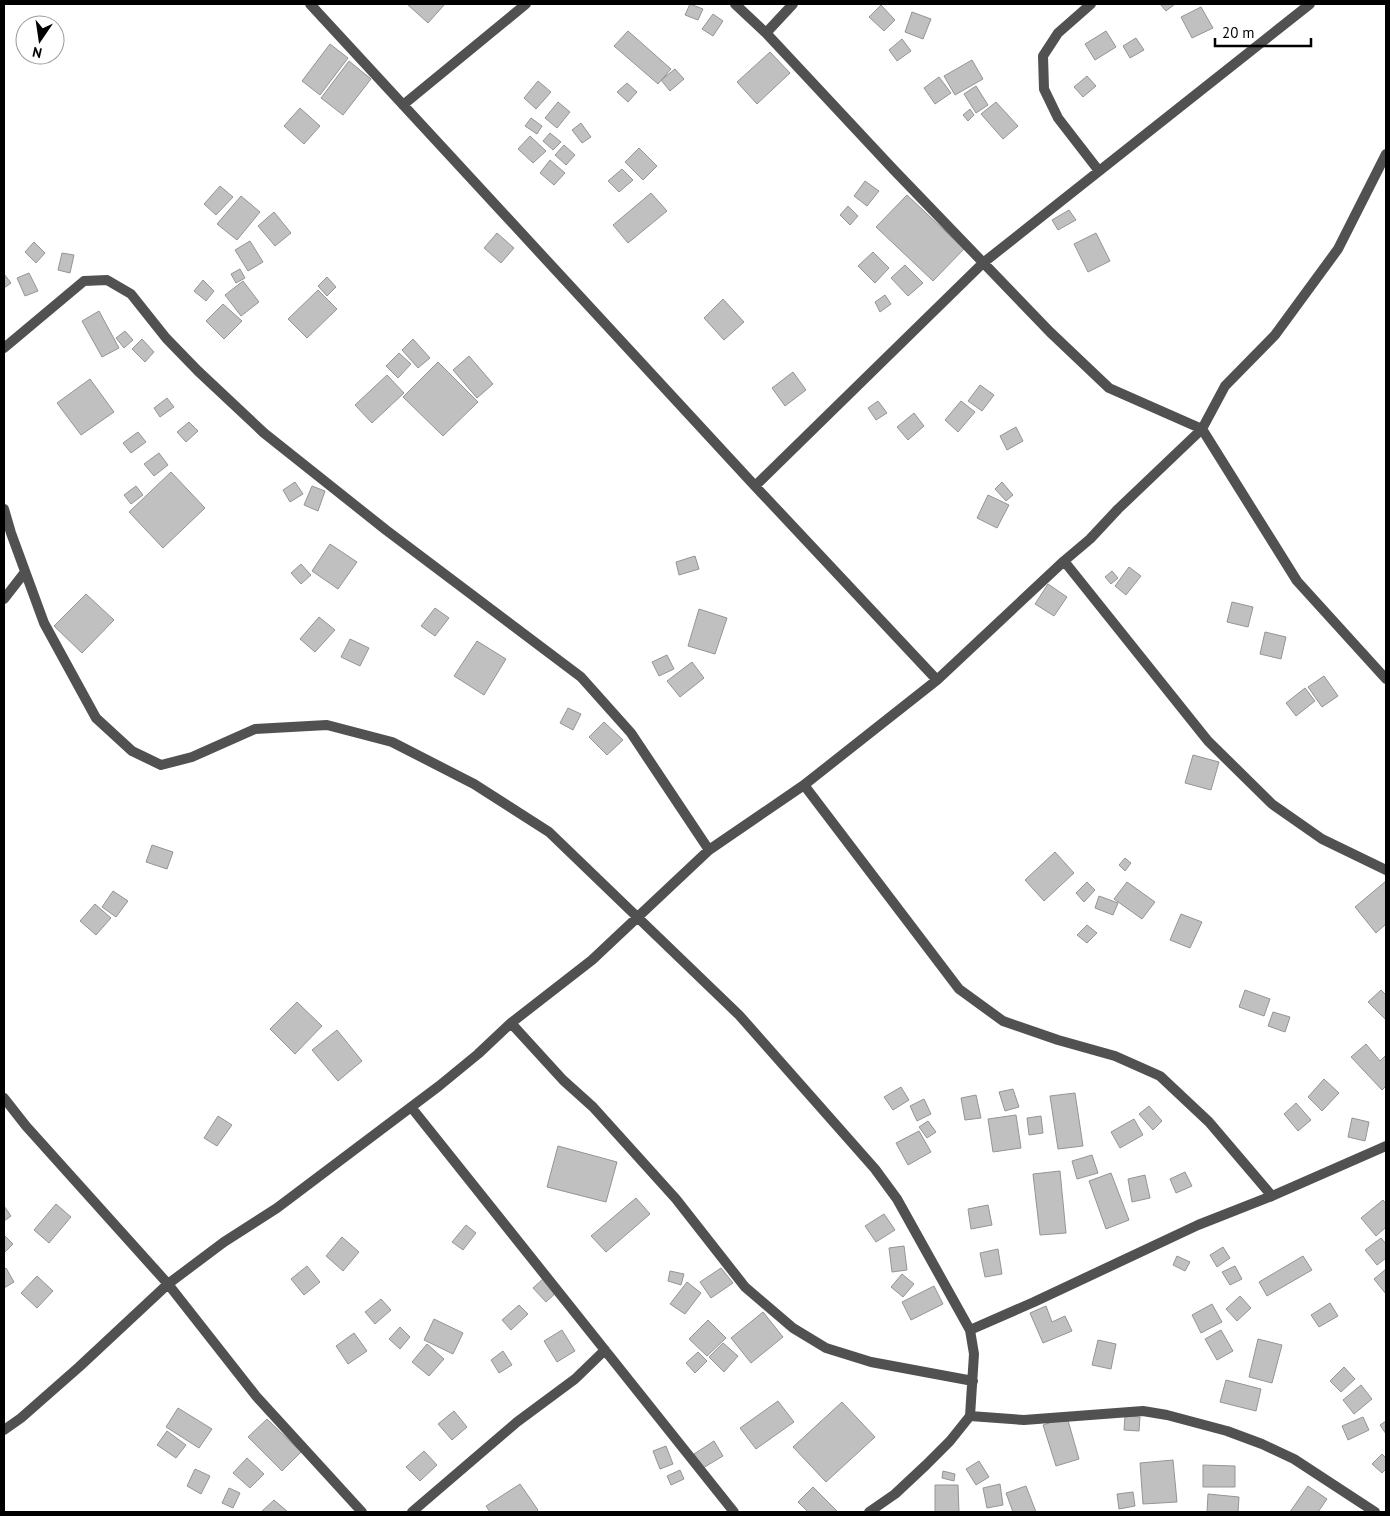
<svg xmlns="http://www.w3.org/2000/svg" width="1390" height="1516" font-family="'PT Sans',sans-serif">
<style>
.building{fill:#c0c0c0;stroke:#959595}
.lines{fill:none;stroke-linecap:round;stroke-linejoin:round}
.minor{stroke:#515151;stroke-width:10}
</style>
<rect width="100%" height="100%" fill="#fff"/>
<path class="building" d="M407,4H445L428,23Z
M690,4L703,9L698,20L685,15Z
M1160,4H1175L1166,11Z
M881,5L895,20L884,31L869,17Z
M1201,7L1213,28L1192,38L1181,17Z
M912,12L931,19L923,39L905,32Z
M713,14L723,21L713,36L702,29Z
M628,31L671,69L658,84L614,46Z
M1106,31L1116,47L1095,60L1085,44Z
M1136,38L1144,50L1130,58L1123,46Z
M902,39L911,51L897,61L889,50Z
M330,44L348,58L320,95L302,81Z
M770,52L790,73L757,104L737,82Z
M972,60L983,79L955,95L944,76Z
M349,61L371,79L343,115L321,98Z
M675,69L684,79L670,91L661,80Z
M1087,76L1096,86L1083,97L1074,87Z
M939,77L951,93L935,104L924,88Z
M538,81L551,92L536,109L524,98Z
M627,83L637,92L628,102L617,92Z
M976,86L988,105L976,113L964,94Z
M558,102L570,112L557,128L545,118Z
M996,102L1018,126L1003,139L981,114Z
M300,108L320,126L304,144L284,126Z
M970,109L974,115L968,121L963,115Z
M531,118L542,126L537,134L525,126Z
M581,123L591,137L582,143L572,130Z
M550,133L561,142L553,150L543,141Z
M530,136L546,151L533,163L518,149Z
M564,145L575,155L566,165L555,155Z
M639,148L657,166L643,180L625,162Z
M550,160L565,173L554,185L540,173Z
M622,169L633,180L619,192L608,181Z
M865,181L879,191L867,206L854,196Z
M220,186L233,197L216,215L204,204Z
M651,193L667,211L628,243L613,225Z
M907,195L964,249L933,281L876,227Z
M241,196L260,212L237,240L217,224Z
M848,206L858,216L850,225L840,215Z
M1069,210L1076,220L1058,230L1052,220Z
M274,212L291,233L275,246L258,226Z
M497,233L514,248L501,263L484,248Z
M1096,233L1110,261L1088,272L1074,244Z
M250,241L263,262L248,271L235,250Z
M34,242L45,253L36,263L25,252Z
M873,252L889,268L875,283L858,266Z
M62,253L74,255L70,273L58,270Z
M905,265L923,283L908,296L891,278Z
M240,269L245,278L236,283L231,274Z
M29,273L38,291L25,296L17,278Z
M4,274L11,283L4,288Z
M327,277L336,287L327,296L318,286Z
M203,280L214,291L206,301L194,291Z
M243,281L259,302L241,316L225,295Z
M318,290L337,309L307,338L288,319Z
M885,295L891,304L880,312L875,302Z
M723,299L744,322L724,340L704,318Z
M223,304L242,321L224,339L206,321Z
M99,311L119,348L102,357L82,321Z
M125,331L133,340L124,348L116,338Z
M142,339L154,352L145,362L132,349Z
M413,339L430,358L418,368L402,350Z
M399,353L411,364L398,378L386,366Z
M469,356L493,384L477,398L453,370Z
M438,362L478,402L443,436L403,397Z
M793,372L806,390L785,406L772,388Z
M387,375L404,393L372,423L355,405Z
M90,379L114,412L81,435L57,403Z
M980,385L994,395L982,411L968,401Z
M167,398L174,407L160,417L154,408Z
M878,401L887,413L876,420L868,408Z
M961,401L975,412L958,432L945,420Z
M914,413L924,426L908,440L897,427Z
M189,422L198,431L186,442L177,432Z
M1016,427L1023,441L1007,450L1000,436Z
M138,432L146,442L131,453L123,443Z
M159,453L168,465L154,476L144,464Z
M171,472L205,508L163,548L129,512Z
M295,482L303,494L290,502L283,490Z
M1002,482L1013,495L1006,501L995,489Z
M136,486L143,495L131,504L124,495Z
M312,486L325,491L318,511L304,505Z
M988,495L1009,505L997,528L977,518Z
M330,544L357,562L338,589L312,571Z
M695,556L699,569L679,575L676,562Z
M301,564L311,575L301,584L291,573Z
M1129,567L1141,576L1126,595L1115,586Z
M1112,571L1118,578L1111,584L1105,577Z
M1048,584L1067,597L1054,616L1035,604Z
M86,594L114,620L82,653L54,626Z
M1232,602L1253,607L1248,627L1227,622Z
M435,608L449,618L435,636L421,626Z
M699,609L727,618L715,654L688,646Z
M319,617L335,630L315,652L300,639Z
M1265,632L1286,637L1281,659L1260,654Z
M350,639L369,648L360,666L341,657Z
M477,641L506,659L484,695L454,676Z
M667,655L674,669L659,676L652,662Z
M692,662L704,678L680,697L667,681Z
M1324,676L1338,696L1322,707L1308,687Z
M1305,688L1315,701L1296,716L1286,703Z
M568,708L581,714L573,730L560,723Z
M604,722L623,740L607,755L589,737Z
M1193,755L1219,762L1211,790L1185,783Z
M152,845L173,852L167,869L146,862Z
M1055,852L1074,873L1044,901L1025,880Z
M1125,858L1131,863L1125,871L1119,865Z
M1386,881V924L1376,933L1355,907Z
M1087,882L1095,890L1084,902L1076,893Z
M1127,882L1155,902L1142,919L1114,899Z
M113,891L128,901L116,917L102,907Z
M1099,896L1118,903L1113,915L1095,908Z
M95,904L111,918L96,935L80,921Z
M1181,914L1202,922L1190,948L1170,940Z
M1087,925L1097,933L1087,943L1077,935Z
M1245,990L1270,999L1264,1016L1239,1007Z
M1381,990L1386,995V1020L1368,1002Z
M297,1002L322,1026L295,1054L270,1029Z
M1273,1012L1290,1017L1285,1032L1268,1026Z
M337,1030L362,1061L338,1081L312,1050Z
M1366,1044L1380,1061L1386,1055V1086L1382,1090L1351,1057Z
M1324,1079L1339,1093L1322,1111L1308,1097Z
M901,1087L909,1100L893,1110L884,1097Z
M1013,1089L1019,1107L1005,1111L999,1092Z
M1075,1093L1083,1146L1058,1149L1050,1096Z
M976,1095L981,1118L965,1120L961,1098Z
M924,1099L931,1114L917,1121L910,1106Z
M1296,1103L1311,1120L1298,1131L1284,1114Z
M1149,1106L1162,1121L1153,1130L1139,1114Z
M1016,1115L1021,1148L993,1152L988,1119Z
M218,1116L232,1125L217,1146L204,1138Z
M1041,1116L1043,1133L1029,1135L1027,1118Z
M1352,1118L1369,1122L1365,1141L1348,1137Z
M1134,1119L1143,1135L1120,1148L1111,1132Z
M928,1121L936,1132L927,1138L919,1127Z
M919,1131L931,1152L908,1165L896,1143Z
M558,1146L617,1162L606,1202L547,1187Z
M1092,1155L1098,1173L1077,1179L1072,1161Z
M1060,1171L1066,1233L1040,1235L1033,1174Z
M1185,1172L1192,1186L1176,1193L1170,1179Z
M1111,1173L1129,1220L1106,1229L1089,1181Z
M1145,1175L1150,1198L1132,1202L1128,1179Z
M636,1198L650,1214L606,1252L591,1236Z
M1383,1200L1386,1204V1227L1376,1236L1361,1218Z
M56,1204L71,1217L49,1243L34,1230Z
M988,1205L992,1225L971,1229L968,1209Z
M4,1206L11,1216L4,1221Z
M884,1214L895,1230L876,1242L865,1226Z
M466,1225L476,1233L463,1250L452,1242Z
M4,1235L13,1244L4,1253Z
M342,1237L359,1252L343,1271L326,1256Z
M1381,1238L1386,1244V1258L1377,1265L1365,1250Z
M904,1246L907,1270L892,1272L889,1248Z
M1223,1247L1230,1258L1217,1267L1210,1255Z
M998,1249L1002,1274L985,1277L980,1253Z
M1177,1256L1190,1262L1185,1271L1173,1265Z
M1303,1256L1312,1270L1267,1296L1259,1282Z
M307,1266L320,1282L304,1295L291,1279Z
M1235,1266L1242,1279L1230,1285L1222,1272Z
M6,1268L14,1282L4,1288V1270Z
M721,1268L733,1283L711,1298L700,1282Z
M1386,1269V1294L1374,1279Z
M670,1271L684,1274L681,1285L668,1281Z
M902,1274L914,1284L903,1297L891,1287Z
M37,1276L53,1291L37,1308L21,1293Z
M545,1277L558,1291L546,1302L533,1288Z
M687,1282L701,1293L685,1314L670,1304Z
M934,1286L943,1304L911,1320L902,1302Z
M1240,1296L1251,1308L1237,1321L1226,1309Z
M381,1299L391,1310L375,1324L365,1312Z
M1330,1303L1338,1316L1319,1327L1311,1315Z
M1212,1304L1222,1322L1201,1333L1192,1315Z
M519,1305L528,1314L511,1330L502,1320Z
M1046,1306L1052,1322L1065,1316L1072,1331L1043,1343L1030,1313Z
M763,1312L783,1337L751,1363L731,1338Z
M434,1319L463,1333L453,1354L424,1340Z
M708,1320L726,1338L707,1356L689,1339Z
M400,1327L410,1337L400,1349L389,1339Z
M562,1330L575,1351L557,1362L544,1341Z
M1221,1330L1233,1351L1217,1360L1205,1339Z
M354,1333L367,1351L348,1364L336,1346Z
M1258,1339L1282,1345L1272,1383L1249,1377Z
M1098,1340L1116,1344L1111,1369L1092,1365Z
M723,1343L738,1356L724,1372L709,1357Z
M427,1344L444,1359L429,1376L412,1362Z
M503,1351L512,1365L499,1373L491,1360Z
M698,1352L707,1361L695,1373L686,1363Z
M1344,1367L1355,1379L1341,1392L1330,1381Z
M1226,1380L1261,1389L1256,1411L1220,1402Z
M1361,1385L1372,1399L1354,1414L1343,1400Z
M778,1401L794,1422L756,1449L740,1428Z
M842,1402L875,1437L826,1482L793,1447Z
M178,1408L212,1429L199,1448L166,1427Z
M454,1411L467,1427L452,1440L438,1424Z
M1125,1416L1140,1417L1139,1431L1124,1430Z
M1067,1417L1079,1459L1056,1466L1043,1425Z
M1363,1417L1369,1430L1348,1440L1342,1426Z
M267,1419L301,1452L282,1471L248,1437Z
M1386,1421V1434L1380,1425Z
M167,1431L186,1445L176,1458L157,1445Z
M714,1441L723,1456L703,1468L694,1454Z
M666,1446L673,1464L660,1469L653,1451Z
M424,1451L437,1465L420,1481L406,1467Z
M1382,1454L1386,1458V1469L1382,1473L1372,1464Z
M247,1458L264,1474L250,1488L233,1473Z
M1173,1460L1177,1502L1143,1504L1140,1463Z
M979,1461L989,1477L976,1485L966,1469Z
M1203,1465L1235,1466V1487H1203Z
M195,1469L210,1476L201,1494L187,1486Z
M680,1470L684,1479L671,1485L667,1476Z
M943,1471L955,1474L954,1481L942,1478Z
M520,1484L538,1510L536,1512H490L486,1506Z
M1000,1484L1003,1505L987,1508L983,1488Z
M935,1485H958L959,1512H935Z
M1026,1486L1036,1512H1013L1006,1493Z
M1308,1486L1327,1499L1318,1512H1290Z
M813,1487L838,1512H808L798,1502Z
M229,1488L240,1493L233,1508L222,1503Z
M1133,1492L1135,1506L1119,1509L1117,1494Z
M1208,1494L1239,1497L1238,1512H1207Z
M274,1500L288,1512H261Z"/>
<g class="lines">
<path class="minor" d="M310,4L755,486L937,680
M735,4L766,33L893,169L1050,332L1109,388L1202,429L1297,581L1386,679
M1091,4L1058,33L1043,56L1044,89L1058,118L1099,171
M766,33L793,4
M403,105L526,4
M4,348L84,281L107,280L131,294L166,338L198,371L264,433L386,530L581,677L631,733L709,850
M755,486L983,263L1310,4
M4,509L11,533L44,623L96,718L132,751L161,765L192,757L255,729L327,725L392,742L474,784L549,832L739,1015L875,1169L897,1199L970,1330L974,1354L970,1416L950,1441L926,1465L895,1494L869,1512
M1064,561L1208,741L1272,804L1322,839L1386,870
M4,599L25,572
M804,785L959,989L1003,1021L1058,1040L1115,1056L1160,1076L1209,1122L1272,1196
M511,1023L563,1080L593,1107L676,1199L745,1287L793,1328L826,1348L871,1362L973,1381
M4,1098L26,1126L168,1284L256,1396L362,1512
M411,1107L734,1512
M970,1330L1034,1302L1198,1225L1272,1196L1386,1146
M970,1416L1024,1420L1143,1411L1167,1415L1227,1431L1262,1444L1294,1459L1375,1512
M4,1430L21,1418L79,1367L168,1284L224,1242L277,1208L439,1086L478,1054L511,1023L592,960L709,850L804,785L937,680L1064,561L1090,539L1118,509L1202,429L1225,386L1275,335L1338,249L1386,154
M412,1512L517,1422L575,1379L605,1350"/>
</g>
<rect width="1390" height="1516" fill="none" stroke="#000000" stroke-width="10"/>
<g transform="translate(40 40) rotate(193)"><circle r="24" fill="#ffffff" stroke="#999999"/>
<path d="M0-4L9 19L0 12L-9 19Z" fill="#000000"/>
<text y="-8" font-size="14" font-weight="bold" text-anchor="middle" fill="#000000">N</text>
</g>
<path d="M1215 38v8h96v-8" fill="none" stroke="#000000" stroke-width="2.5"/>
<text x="1222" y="38" font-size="15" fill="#000000" stroke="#ffffff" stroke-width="4" paint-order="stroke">20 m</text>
</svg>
